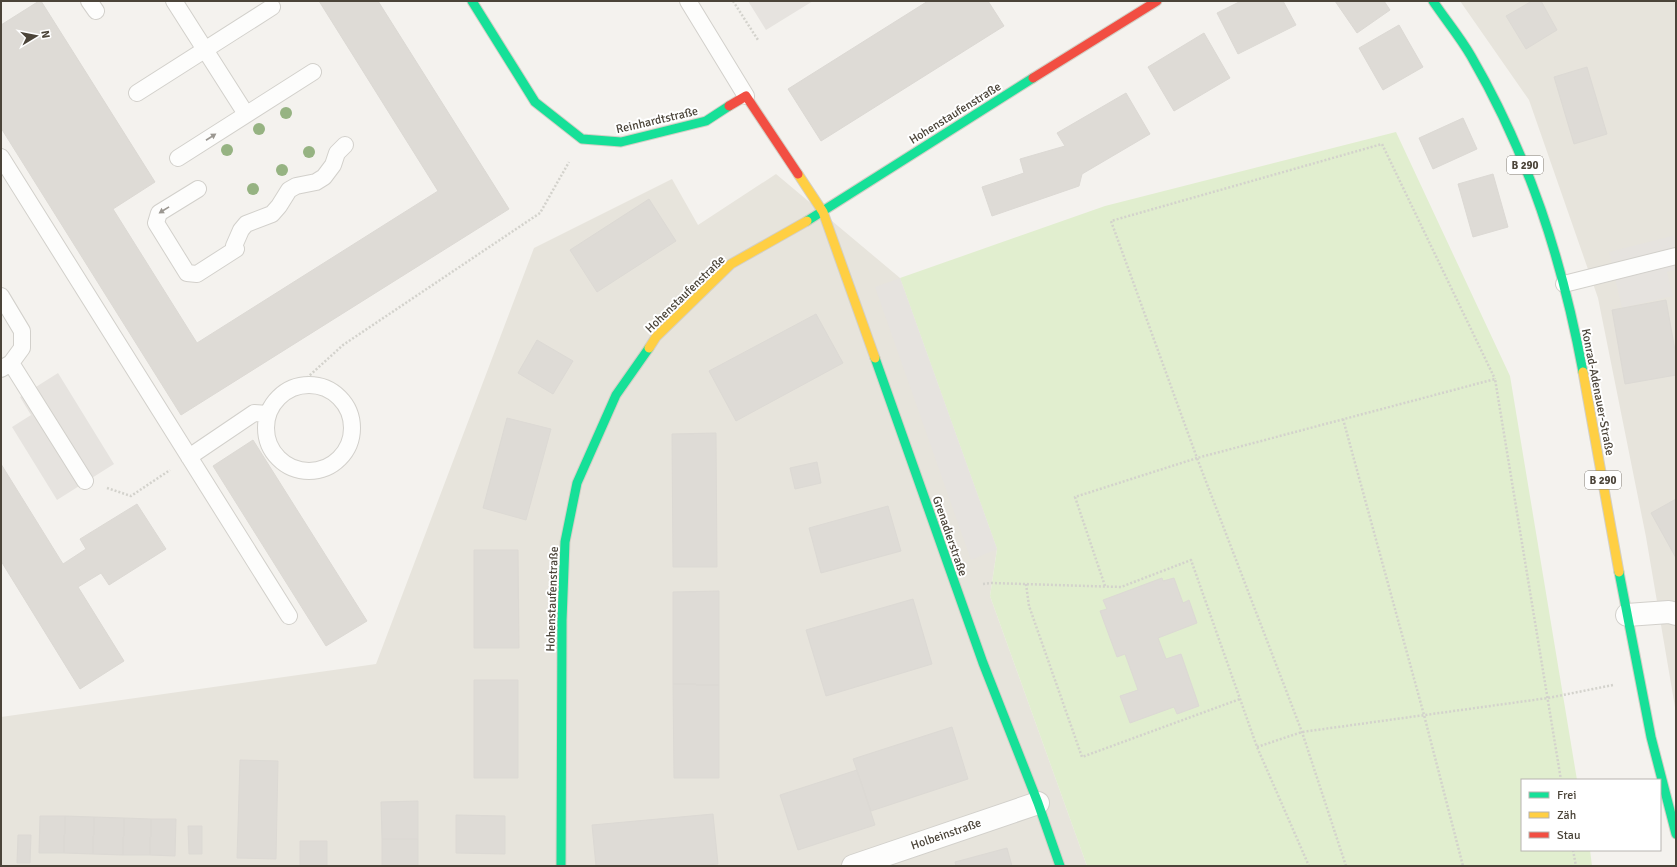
<svg xmlns="http://www.w3.org/2000/svg" width="1677" height="867" font-family="Signika,sans-serif">
<style>
.residential{fill:#e7e4dc}
.green{fill:#e1eecf}
.parking{fill:#e6e3df}
.building{fill:#dedbd6;stroke:#dcd9d4}
.lines{fill:none;stroke-linecap:round;stroke-linejoin:round}
.lane-casing{stroke:#d2d0cb;stroke-width:18}
.street-casing{stroke:#d2d0cb;stroke-width:24}
.fast-casing{stroke:#d3cfc5;stroke-width:11}
.slow-casing{stroke:#d3cfc5;stroke-width:11}
.jam-casing{stroke:#d3cfc5;stroke-width:11}
.path{stroke:#d3d2cc;stroke-width:2.5;stroke-dasharray:2 2;stroke-linecap:butt}
.lane{stroke:#fdfdfc;stroke-width:16}
.street{stroke:#fdfdfc;stroke-width:22}
.fast{stroke:#16e098;stroke-width:9}
.slow{stroke:#ffcf43;stroke-width:9}
.jam{stroke:#f24e42;stroke-width:9}
.tree{fill:#96b382}
.oneway{fill:#9b9791}
.labels{text-anchor:middle;stroke-width:4;stroke-linejoin:round;paint-order:stroke}
.shield{fill:#fff;stroke:#817c74;stroke-width:1}
.shield-label{font-size:11px;font-weight:bold;fill:#4b4439}
.street-label{font-size:12px;fill:#4b4439;stroke:#fff}
</style>
<rect width="100%" height="100%" fill="#f4f2ee"/>
<path class="residential" d="M1460,1H1676V713L1646,537L1598,298L1529,100Z
M776,174L900,278L997,549L990,596L1087,866H1V717L376,664L534,248L672,179L698,225Z"/>
<path class="green" d="M1396,132L1510,376L1577,780H1522V850H1590L1592,866H1087L990,596L997,549L900,278L1105,206Z"/>
<path class="parking" d="M748,1H813L766,30Z
M1676,235V270L1667,272L1673,296L1622,308L1609,252Z
M900,278L997,549L971,560L875,287Z
M58,373L114,464L57,500L12,427L31,415L20,397Z"/>
<path class="building" d="M39,1H41L155,182L113,209L197,343L438,191L319,1H378L509,209L181,415L1,128V25Z
M928,1H988L1004,26L821,141L788,89Z
M1241,1H1283L1296,25L1238,54L1217,13Z
M1335,1H1384L1390,10L1357,33Z
M1532,1H1541L1557,30L1526,49L1506,16Z
M1399,25L1423,67L1383,90L1359,48Z
M1204,33L1230,78L1174,111L1148,67Z
M1587,67L1607,134L1574,144L1554,77Z
M1126,93L1150,134L1082,174L1079,186L992,216L982,187L1024,173L1020,159L1065,146L1057,133Z
M1463,118L1477,149L1433,169L1419,138Z
M1493,174L1508,227L1473,237L1458,184Z
M649,199L676,241L597,292L570,250Z
M1666,300L1676,356V375L1625,384L1612,310Z
M816,314L843,363L736,421L709,371Z
M537,340L573,361L553,394L518,373Z
M507,418L551,429L526,520L483,508Z
M716,433L717,567H673L672,434Z
M253,440L367,621L326,646L213,466Z
M817,462L821,483L795,489L790,468Z
M1,464L63,564L86,549L80,539L137,504L166,549L109,585L101,573L78,587L124,661L80,689L1,561Z
M1676,499V558L1651,513Z
M888,506L901,551L821,573L809,528Z
M474,550H518L519,648H474Z
M1162,578L1163,581L1174,578L1183,603L1189,600L1197,623L1158,638L1166,659L1181,654L1199,706L1177,714L1174,707L1130,723L1120,696L1138,690L1125,654L1117,657L1100,611L1107,609L1103,600Z
M719,591V685L673,684V592Z
M913,599L932,664L826,696L806,630Z
M474,680H518V778H474Z
M673,684L719,685V778H674Z
M952,727L968,779L871,811L853,759Z
M240,760L278,761L276,859L237,858Z
M857,770L875,825L798,850L780,795Z
M418,801V839H382L381,802Z
M713,814L718,864L695,866H596L592,825Z
M456,815L505,816V854L456,853Z
M40,816H65L64,853H39Z
M65,816L94,817L93,854L64,853Z
M94,817L124,818L123,855L93,854Z
M124,818L151,819L150,855H123Z
M151,819H176L175,856L150,855Z
M188,826H202V854H189Z
M18,835H31L30,863H17Z
M382,839H418V866H382Z
M300,841H327V866H300Z
M1007,848L1012,866H956L955,862Z"/>
<g class="lines">
<g class="lane-casing">
<path id="lane" d="M89,1L96,11
M174,1L246,114
M688,1L746,96
M137,93L272,7
M1,157L289,616
M178,158L313,72
M198,189L159,213L156,223L187,273L197,274L236,249
M234,246L241,230L246,224L272,214L279,206L289,190L296,186L316,182L324,177L333,165L337,153L345,145
M1564,284L1676,256
M1,296L22,331V348L11,363
M1,369L11,363L85,481
M266 428a43 43 0 1 1 86 0a43 43 0 1 1-86 0Z
M189,457L254,413L268,414"/>
</g>
<g class="street-casing">
<path id="street" d="M1627,615L1669,612L1676,614
M853,866L1038,803"/>
</g>
<g class="fast-casing">
<path id="fast" d="M472,1L535,102L582,139L621,142L706,121L729,106
M1433,1C1445,19 1460,37 1471,56C1529,156 1562,259 1583,372
M807,221L1033,78
M875,358L983,663L1038,803L1060,866
M1619,572L1651,737L1676,834
M561,866L562,620L565,542L577,483L616,395L649,348"/>
</g>
<g class="slow-casing">
<path id="slow" d="M798,174L823,212L875,358
M649,348L656,337L731,264L807,221
M1583,372L1619,572"/>
</g>
<g class="jam-casing">
<path id="jam" d="M1033,78L1157,1
M729,106L746,96L798,174"/>
</g>
<path class="path" d="M733,1L758,40
M298,386L343,345L540,213L569,162
M1343,419L1424,715L1463,866
M107,488L131,496L170,470
M983,584L992,583L1121,587L1191,560L1257,747L1309,866
M1026,584L1029,606L1082,757L1240,699
M1105,586L1075,497L1197,458L1111,221L1382,144L1495,379
M1257,747L1302,732L1548,698L1613,685
M1573,850L1576,866
M1346,866L1302,732L1197,458L1495,379L1561,780"/>
<use href="#lane" class="lane"/>
<use href="#street" class="street"/>
<use href="#fast" class="fast"/>
<use href="#slow" class="slow"/>
<use href="#jam" class="jam"/>
</g>
<g class="tree">
<circle cx="286" cy="113" r="6"/>
<circle cx="259" cy="129" r="6"/>
<circle cx="227" cy="150" r="6"/>
<circle cx="309" cy="152" r="6"/>
<circle cx="282" cy="170" r="6"/>
<circle cx="253" cy="189" r="6"/>
</g>
<defs><path id="oneway-solid" d="M-6-.8H1V-3.2L6.5 0L1 3.2V.8H-6Z"/></defs>
<g class="oneway">
<use href="#oneway-solid" transform="translate(211 137) rotate(-33)"/>
<use href="#oneway-solid" transform="translate(164 210) rotate(148)"/>
</g>
<g class="labels">
<g class="shield">
<rect x="1507" y="156" width="36" height="18" rx="3"/>
<rect x="1585" y="471" width="36" height="18" rx="3"/>
</g>
<g class="shield-label">
<text x="1525" y="169">B 290</text>
<text x="1603" y="484">B 290</text>
</g>
<g class="street-label">
<text transform="translate(955 113) rotate(-32)" y="4">Hohenstaufenstraße</text>
<text transform="translate(657 120) rotate(-13)" y="4">Reinhardtstraße</text>
<text transform="translate(685 294) rotate(-44)" y="4">Hohenstaufenstraße</text>
<text transform="translate(1598 392) rotate(79)" y="4">Konrad-Adenauer-Straße</text>
<text transform="translate(950 536) rotate(71)" y="4">Grenadierstraße</text>
<text transform="translate(552 599) rotate(-88)" y="4">Hohenstaufenstraße</text>
<text transform="translate(946 834) rotate(-19)" y="4">Holbeinstraße</text>
</g>
</g>
<rect width="1677" height="867" fill="none" stroke="#4b4439" stroke-width="4"/>
<rect x="1521" y="779" width="140" height="72" fill="#ffffff" stroke="#b7b4b0"/>
<rect x="1529" y="792" width="20" height="6" fill="#16e098" stroke="#b7b4b0"/>
<text x="1557" y="799" font-size="12" fill="#4b4439">Frei</text>
<rect x="1529" y="812" width="20" height="6" fill="#ffcf43" stroke="#b7b4b0"/>
<text x="1557" y="819" font-size="12" fill="#4b4439">Zäh</text>
<rect x="1529" y="832" width="20" height="6" fill="#f24e42" stroke="#b7b4b0"/>
<text x="1557" y="839" font-size="12" fill="#4b4439">Stau</text>
<g transform="translate(36 36) rotate(80)" stroke="#ffffff" stroke-width="3" paint-order="stroke">
<path d="M0-3L7 15L0 10L-7 15Z" fill="#4b4439"/>
<text y="-6" font-size="11" font-weight="bold" text-anchor="middle" fill="#4b4439">N</text>
</g>
</svg>
